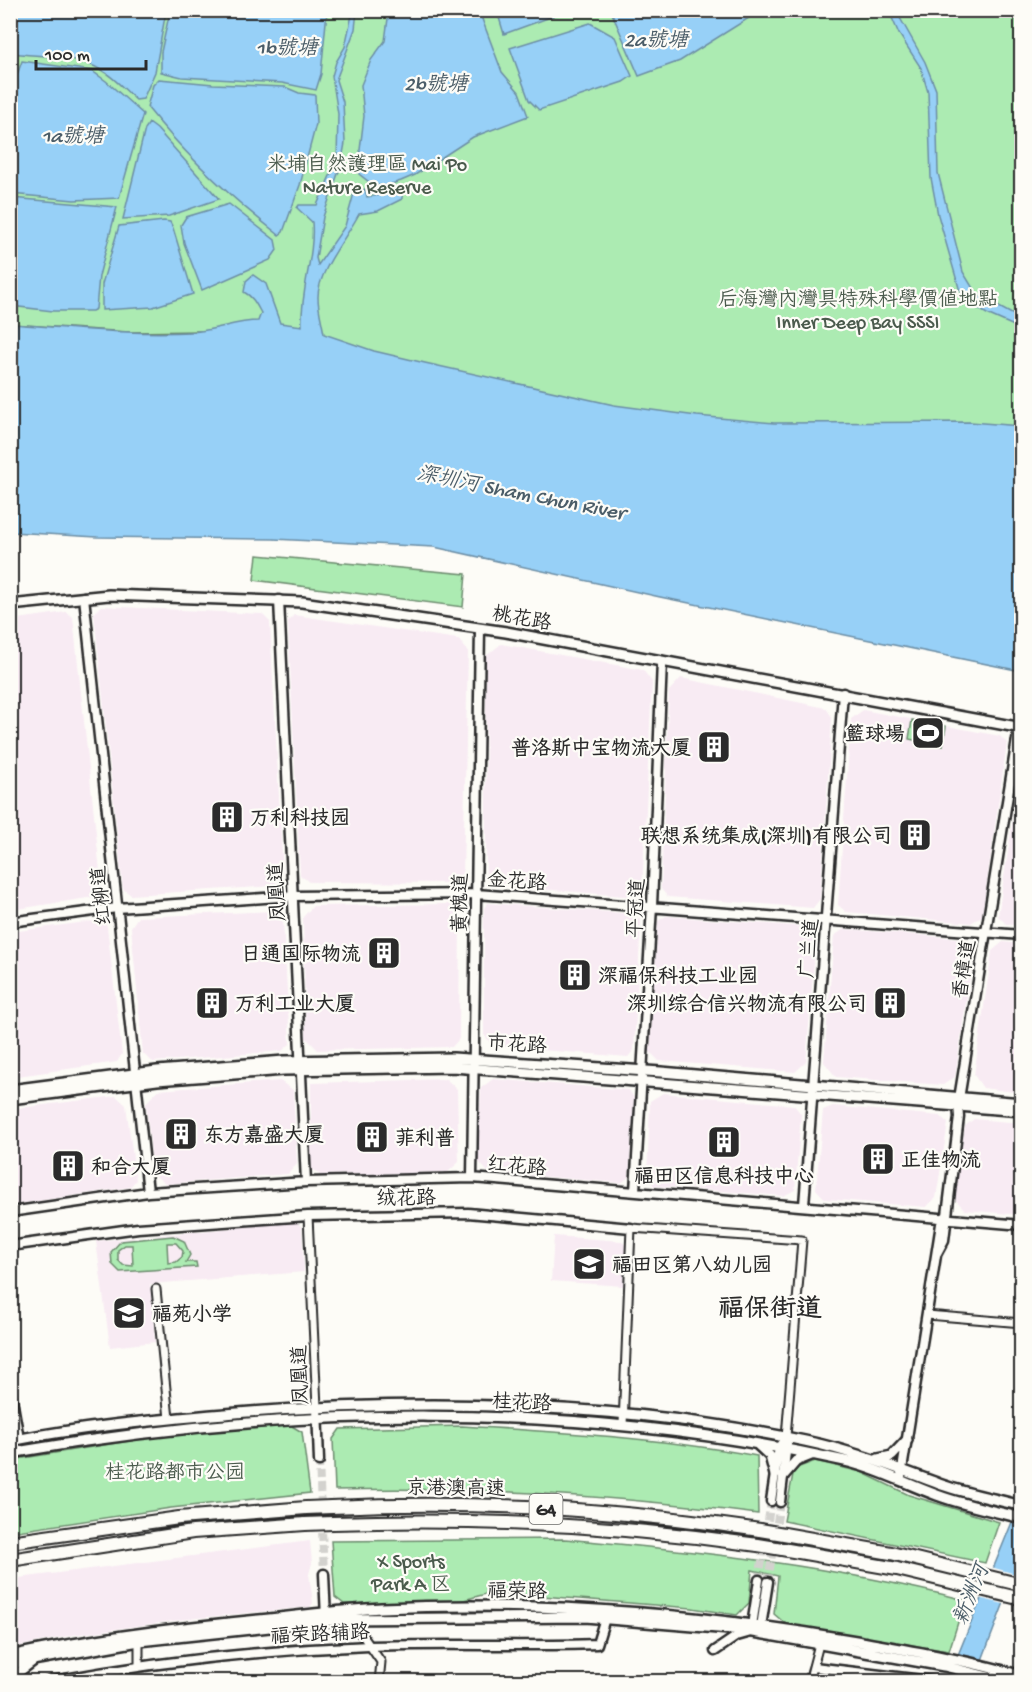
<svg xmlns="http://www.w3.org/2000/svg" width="1032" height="1692" font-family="'Gochi Hand','LXGW WenKai TC',sans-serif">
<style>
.built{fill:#f8ebf3}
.green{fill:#acebb2;stroke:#6c8b6e;stroke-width:1.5;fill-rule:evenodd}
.water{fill:#97d0f7;stroke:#6c8ea5;stroke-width:1.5}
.pier{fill:#fdfcf7}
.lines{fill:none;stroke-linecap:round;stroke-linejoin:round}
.tertiary-tunnel{stroke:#d3d2ce;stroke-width:8;stroke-dasharray:8 4;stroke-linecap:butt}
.minor-casing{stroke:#2b2b2b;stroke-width:11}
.tertiary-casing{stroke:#2b2b2b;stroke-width:13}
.secondary-casing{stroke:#2b2b2b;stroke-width:14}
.motorway-casing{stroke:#2b2b2b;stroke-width:16}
.minor{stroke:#fdfcf7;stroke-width:7}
.tertiary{stroke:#fdfcf7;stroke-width:8}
.secondary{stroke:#fdfcf7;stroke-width:9}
.motorway{stroke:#fdfcf7;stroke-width:12}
.motorway-bridge-casing{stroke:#2b2b2b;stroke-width:16;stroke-linecap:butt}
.motorway-bridge{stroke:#fdfcf7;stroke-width:12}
.labels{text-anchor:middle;stroke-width:4.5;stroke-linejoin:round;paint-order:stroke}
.shield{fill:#fdfcf7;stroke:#6a6a68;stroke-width:1.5}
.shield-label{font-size:18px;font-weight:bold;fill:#2b2b2b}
.park-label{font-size:20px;fill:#4b5b4d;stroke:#fdfcf7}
.street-label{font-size:20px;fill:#2b2b2b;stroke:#fdfcf7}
.poi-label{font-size:20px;font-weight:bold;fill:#2b2b2b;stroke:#fdfcf7;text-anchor:start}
.water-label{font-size:21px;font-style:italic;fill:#4b5d68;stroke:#fdfcf7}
.district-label{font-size:26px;font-weight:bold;fill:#2b2b2b;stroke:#fdfcf7}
</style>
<rect width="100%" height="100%" fill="#fdfcf7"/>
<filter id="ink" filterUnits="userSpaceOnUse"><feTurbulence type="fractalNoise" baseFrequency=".0167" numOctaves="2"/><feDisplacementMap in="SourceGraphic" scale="12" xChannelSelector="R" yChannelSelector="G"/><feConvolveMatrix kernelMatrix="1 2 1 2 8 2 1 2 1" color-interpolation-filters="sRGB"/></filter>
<g filter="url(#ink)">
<path class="built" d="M101,606L262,614L270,622L283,875L274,886L131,895L123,889L94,613Z
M66,612L73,617L102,890L94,897L11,910V620Z
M294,615L458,639L468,651L463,876L455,883L309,882L300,875L288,621Z
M501,644L643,670L652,682L642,893L636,897L492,885L486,878V656Z
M681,678L826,708L832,717L820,899L813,908L668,897L661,889L669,691Z
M863,710L1000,736L1007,743L982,916L971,923L846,912L838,905L851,719Z
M1021,767L1022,926H1021L1006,924L998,916Z
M488,903L635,914L641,921L634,1050L628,1057L493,1046L484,1035V908Z
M449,904L460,913L459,1039L452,1047L318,1050L306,1038L303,917L313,906Z
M273,911L283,920L290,1044L282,1051L153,1062L143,1054L131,927L138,917Z
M666,916L808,927L816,937L806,1062L795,1072L659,1061L650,1052L658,921Z
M101,920L107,926L122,1054L117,1062L11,1077V932Z
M844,929L967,939L974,949L955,1077L943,1085L836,1077L824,1062L834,936Z
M1003,942L1021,944V1093L983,1088L974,1075L992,951Z
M446,1079L457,1089L459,1162L448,1172L320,1175L311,1168V1083Z
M493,1079L629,1090L634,1098L629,1177L621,1183L488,1172L478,1161L481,1088Z
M280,1081L293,1090L297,1164L288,1174L166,1184L153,1174L146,1103L158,1090Z
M663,1093L794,1105L801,1114L795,1190L783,1196L654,1186L647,1178L650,1101Z
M116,1096L126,1105L136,1180L130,1187L11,1205V1109Z
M833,1106L940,1116L948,1123L936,1198L926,1207L825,1199L816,1189L823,1110Z
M974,1119L1021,1123V1215L965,1210L954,1198L965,1126Z
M296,1222L302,1227L304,1272L150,1284L155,1342L110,1347L96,1241Z
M554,1236L622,1241L626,1246L623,1286L551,1281Z
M310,1541L312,1563L309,1574L313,1603L310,1607L187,1619L73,1635L11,1648V1579Z"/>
<path class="green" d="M10,11H1021V474L1001,475L200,331L129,332L11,324Z
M257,555L466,574L463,607L254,580Z
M912,720L946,726L943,746L909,739Z
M173,1236L184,1241L190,1255L186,1262H196L197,1267L120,1272L112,1264L111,1252L121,1241ZM167,1243H176L183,1251L182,1257L176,1262L168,1263ZM125,1245H132L133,1266L123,1265L118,1260V1250Z
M290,1425L302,1432L310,1493L171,1508L11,1532V1460L173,1434Z
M462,1426C561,1432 660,1438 757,1456L758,1514C617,1496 477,1486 335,1490L333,1439L340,1429Z
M815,1461L861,1472L909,1495L999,1522L985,1563L784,1521L794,1469Z
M565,1539C699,1551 834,1566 965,1600L949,1651L787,1625L774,1614L778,1576L752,1570L749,1603L737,1615L692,1608L493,1592L460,1601L344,1604L335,1597L331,1541Z"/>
<path class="water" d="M11,10L166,11L155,72L143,99L136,100C125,90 114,77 101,70C74,54 41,57 11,53Z
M353,10L357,11L355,29L336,80L343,102L345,143L341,165L323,217L316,258L318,265L345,226L354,193L365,189L367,197L402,192V199L378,211L359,214C347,237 318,271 318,297C318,309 322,322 324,334L374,351L425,363L614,405L697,416L774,423L970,422L1021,426V671L660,597L434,547L273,539L97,537L11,532V324C70,328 131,335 190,332C213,331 236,321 258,321L261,313C256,304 253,297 244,292L246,281L253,275L266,284L280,323L302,326C300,291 315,257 312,222L297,208L299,205H317L337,160L338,114L332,76L336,62L345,47Z
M170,11H327L321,74L316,90L282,83L182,77L161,72V52Z
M389,11H479L502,72L519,92L528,116L473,137L415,175L401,181L385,186L373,185L359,174L358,167L364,116L361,85L371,60L385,41Z
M497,11V10L567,11L504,34Z
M611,11H760L680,61L639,76Z
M889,11H896L925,62L936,90L938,173L963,272L977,295L1021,319V329L987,314L967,302L959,288L938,215L931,178L928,92L921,68L899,34Z
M590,23L615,37L632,76L623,82L539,110L529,100L510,48Z
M22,61L92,71L106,81L143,114L119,198L74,200L11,194V92Z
M159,79L213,84L285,87L299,93L315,95L316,124L300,185L283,232L279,235C230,197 186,156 147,107L153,85Z
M149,123L157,129L219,199L169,216L123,219L145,129Z
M11,198L117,207L99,276L96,309L92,311H53L11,306Z
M229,204L275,240L277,250L270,260L202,290L184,243L181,225L186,217Z
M164,221L170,222L173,228L193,294L153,307L102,310V284L119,226Z
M1021,1500V1558L974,1681L947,1682Z"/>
<path class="pier" d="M991,1567L1019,1575L1008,1605L978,1598Z"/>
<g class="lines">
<path class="tertiary-tunnel" d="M319,1461L324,1574
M759,1580L771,1501
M768,1582L780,1502"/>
<g class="minor-casing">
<path id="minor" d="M308,1216L317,1407
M156,1289L169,1419
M927,1315L1022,1323
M623,1425L631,1228L802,1240L786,1437
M344,1619L363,1636L381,1662L379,1682
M139,1665V1641
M809,1682L819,1644"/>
</g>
<g class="tertiary-casing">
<path id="tertiary" d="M84,597L148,1192
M279,600L306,1182
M10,922L117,908L293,896L476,894L1022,935
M472,1178L480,628
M635,1191L652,906L662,661
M804,1205L843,693
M10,1212L148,1192L306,1182L472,1178L1022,1225
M10,1246L138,1228L308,1216L468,1213L631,1228
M937,1253L944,1240L959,1117L958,1105L1019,727
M10,1388L19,1439
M317,1407L319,1461
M901,1476L941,1224L945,1217
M771,1501L779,1447L786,1437
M780,1502L787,1444
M324,1574L326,1618
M760,1633L768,1582
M715,1651L737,1636L751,1632L759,1580
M814,1667L939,1682
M10,1679L36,1659
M48,1682C154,1662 261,1650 369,1646C445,1643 521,1647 597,1644L605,1618"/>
</g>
<g class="secondary-casing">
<path id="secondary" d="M10,605L109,595L302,602L506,632L1022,728
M10,1090L157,1071L284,1061L453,1058L661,1072L1022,1103
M10,1099L157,1080L284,1070L453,1067L1022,1111
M10,1441C81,1427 154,1420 225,1414C417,1398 615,1401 805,1441C853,1451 896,1468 942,1485C968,1494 995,1499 1022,1506
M757,1444L770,1456L775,1475
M10,1453C285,1405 572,1400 845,1461C877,1468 906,1484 937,1495C964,1505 993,1511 1022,1518
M878,1459L892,1456L907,1440
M783,1476L796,1461L811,1455
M10,1656C93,1638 175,1628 259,1620C300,1616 341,1610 381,1608C541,1601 699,1613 856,1641C911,1651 967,1660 1022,1676
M10,1664L139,1641L344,1619L585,1617L742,1630L944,1666L1009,1682"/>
</g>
<g class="motorway-casing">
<path id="motorway" d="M331,1507C474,1500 619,1509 760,1530
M333,1523C475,1518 617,1525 758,1545
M784,1534L891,1553L1022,1585
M10,1542L179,1518L306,1508
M782,1549L897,1569L1022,1599
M10,1560L193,1532L305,1524"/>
</g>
<use href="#minor" class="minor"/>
<use href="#tertiary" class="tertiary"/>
<use href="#secondary" class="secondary"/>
<use href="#motorway" class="motorway"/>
<g class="motorway-bridge-casing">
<path id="motorway-bridge" d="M306,1508L331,1507
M305,1524L333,1523
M760,1530L784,1534
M758,1545L782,1549"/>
</g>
<use href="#motorway-bridge" class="motorway-bridge"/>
</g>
</g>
<defs>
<g id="stadium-square" transform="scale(1.725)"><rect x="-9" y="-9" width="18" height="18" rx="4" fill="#2b2b2b" stroke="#fdfcf7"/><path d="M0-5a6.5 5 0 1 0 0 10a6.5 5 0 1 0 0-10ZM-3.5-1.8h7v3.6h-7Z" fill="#fff"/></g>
<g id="building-square" transform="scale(1.725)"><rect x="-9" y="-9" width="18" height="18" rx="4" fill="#2b2b2b" stroke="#fdfcf7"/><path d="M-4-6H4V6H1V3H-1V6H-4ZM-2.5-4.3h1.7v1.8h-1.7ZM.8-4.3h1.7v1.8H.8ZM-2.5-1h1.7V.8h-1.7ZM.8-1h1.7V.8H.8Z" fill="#fff"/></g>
<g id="school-square" transform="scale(1.725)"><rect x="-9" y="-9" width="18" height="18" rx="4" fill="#2b2b2b" stroke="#fdfcf7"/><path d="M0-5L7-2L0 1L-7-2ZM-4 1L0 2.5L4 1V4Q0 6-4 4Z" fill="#fff"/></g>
</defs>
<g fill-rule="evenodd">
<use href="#stadium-square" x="928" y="733"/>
<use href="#building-square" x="714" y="747"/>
<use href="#building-square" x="227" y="817"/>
<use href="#building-square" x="915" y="835"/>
<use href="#building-square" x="384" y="953"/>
<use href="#building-square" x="575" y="975"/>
<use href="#building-square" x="212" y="1003"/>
<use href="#building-square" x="890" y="1003"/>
<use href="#building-square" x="181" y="1134"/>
<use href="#building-square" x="372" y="1137"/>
<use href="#building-square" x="724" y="1142"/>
<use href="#building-square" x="878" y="1159"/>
<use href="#building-square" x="68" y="1166"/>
<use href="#school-square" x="589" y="1264"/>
<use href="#school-square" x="129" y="1313"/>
</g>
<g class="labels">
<rect class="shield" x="529.5" y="1494" width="33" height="30" rx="4.5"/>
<g class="shield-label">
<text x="546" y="1515">G4</text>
</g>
<g class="park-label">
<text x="367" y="170">米埔自然護理區 Mai Po<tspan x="367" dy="23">Nature Reserve</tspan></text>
<text x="858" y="305">后海灣內灣具特殊科學價值地點<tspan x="858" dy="23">Inner Deep Bay SSSI</tspan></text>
<text x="175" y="1478">桂花路都市公园</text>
<text x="411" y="1567">X Sports<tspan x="411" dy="23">Park A 区</tspan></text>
</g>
<g class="street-label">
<text transform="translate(522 617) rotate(10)" y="7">桃花路</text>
<text transform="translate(517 880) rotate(4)" y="7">金花路</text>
<text transform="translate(276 892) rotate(-93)" y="7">凤凰道</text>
<text transform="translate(100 896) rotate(-96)" y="7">红柳道</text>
<text transform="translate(459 903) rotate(-89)" y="7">黄槐道</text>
<text transform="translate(635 908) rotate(-87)" y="7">平冠道</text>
<text transform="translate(808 948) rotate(-85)" y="7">广兰道</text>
<text transform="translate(963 969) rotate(-81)" y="7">香樟道</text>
<text transform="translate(517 1043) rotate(4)" y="7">市花路</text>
<text transform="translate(517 1165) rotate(5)" y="7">红花路</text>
<text transform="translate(406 1197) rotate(-1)" y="7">绒花路</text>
<text transform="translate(299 1375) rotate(-92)" y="7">凤凰道</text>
<text transform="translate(522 1401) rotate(3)" y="7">桂花路</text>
<text transform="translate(456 1487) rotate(1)" y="7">京港澳高速</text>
<text transform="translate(517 1590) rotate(1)" y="7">福荣路</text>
<text transform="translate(320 1633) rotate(-3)" y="7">福荣路辅路</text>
</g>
<g class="poi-label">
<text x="905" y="740" text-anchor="end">籃球場</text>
<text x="691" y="754" text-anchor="end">普洛斯中宝物流大厦</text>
<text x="250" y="824">万利科技园</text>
<text x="892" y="842" text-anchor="end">联想系统集成(深圳)有限公司</text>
<text x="361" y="960" text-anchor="end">日通国际物流</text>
<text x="598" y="982">深福保科技工业园</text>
<text x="235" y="1010">万利工业大厦</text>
<text x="867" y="1010" text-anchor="end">深圳综合信兴物流有限公司</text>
<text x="204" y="1141">东方嘉盛大厦</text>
<text x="395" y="1144">菲利普</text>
<text x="901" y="1166">正佳物流</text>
<text x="91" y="1173">和合大厦</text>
<text x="724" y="1182" text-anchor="middle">福田区信息科技中心</text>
<text x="612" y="1271">福田区第八幼儿园</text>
<text x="152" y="1320">福苑小学</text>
</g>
<g class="water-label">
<text x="656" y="46">2a號塘</text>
<text x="287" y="54">1b號塘</text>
<text x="436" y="90">2b號塘</text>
<text x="73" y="142">1a號塘</text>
<text transform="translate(521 492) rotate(11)" y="7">深圳河 Sham Chun River</text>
<text transform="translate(970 1594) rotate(-68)" y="7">新洲河</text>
</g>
<g class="district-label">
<text x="770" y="1316">福保街道</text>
</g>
</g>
<rect width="1032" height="1692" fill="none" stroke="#fdfcf7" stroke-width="36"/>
<rect x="18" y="18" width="996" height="1656" fill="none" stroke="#2b2b2b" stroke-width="2" filter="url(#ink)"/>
<path d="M36 60v9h110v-9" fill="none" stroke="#2b2b2b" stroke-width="3"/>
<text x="45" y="60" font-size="18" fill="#2b2b2b" stroke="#fdfcf7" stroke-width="4.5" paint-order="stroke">100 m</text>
</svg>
